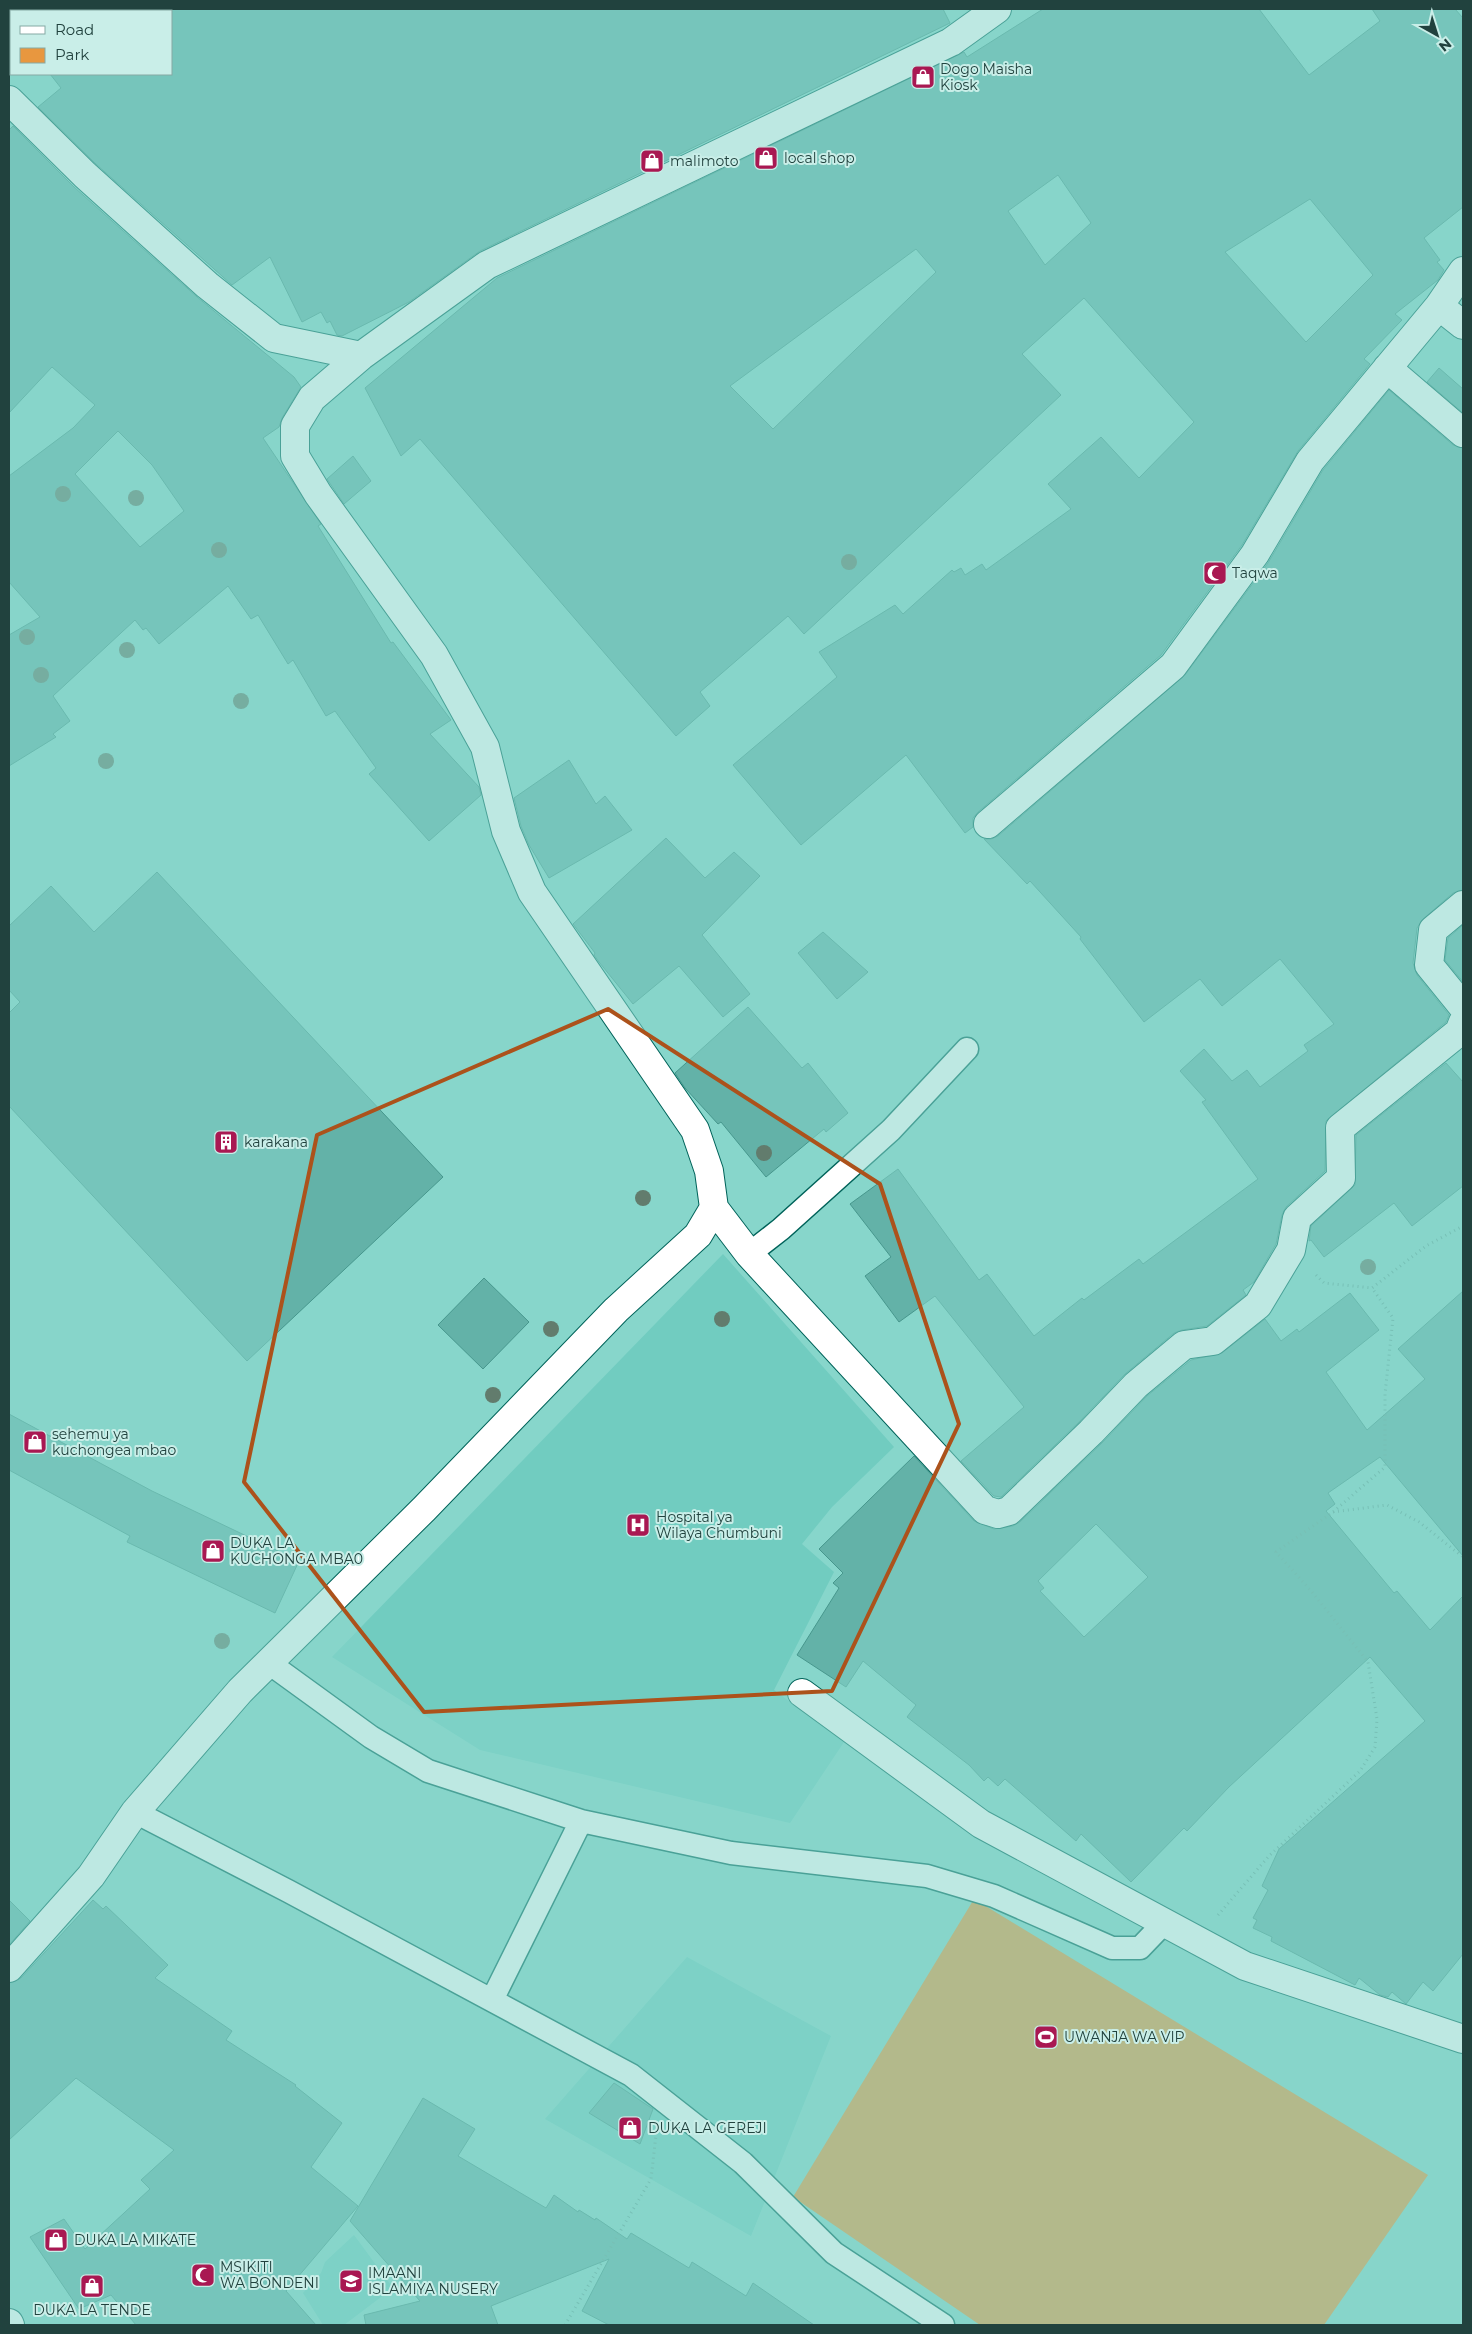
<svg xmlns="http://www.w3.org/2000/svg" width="1472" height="2334" font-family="Montserrat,sans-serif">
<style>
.built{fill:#71ccc0}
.green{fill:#e8973f}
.building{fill:#63b2a8;stroke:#47978d;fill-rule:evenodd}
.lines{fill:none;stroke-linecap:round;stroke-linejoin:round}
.lane-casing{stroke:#00635a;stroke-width:25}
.street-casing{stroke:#00635a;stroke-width:30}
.secondary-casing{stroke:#00635a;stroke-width:30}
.path{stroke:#65a59c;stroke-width:3;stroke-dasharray:1 4;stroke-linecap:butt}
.lane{stroke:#fff;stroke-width:22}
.street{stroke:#fff;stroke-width:28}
.secondary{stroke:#fff;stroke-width:28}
.tree{fill:#627c6d}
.marked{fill:none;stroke:#ac521b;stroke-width:4;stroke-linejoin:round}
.labels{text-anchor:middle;stroke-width:4;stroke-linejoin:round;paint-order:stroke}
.poi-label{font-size:14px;fill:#21423e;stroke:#c9eee8;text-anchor:start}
</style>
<rect width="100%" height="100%" fill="#87d6cb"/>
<path class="built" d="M723,1254L894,1447L832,1507L802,1544L834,1572L774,1690L844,1742L790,1823L480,1750L332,1657Z
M687,1957L831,2036L751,2236L545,2119Z
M354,2235L393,2288L344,2325H323L303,2293L321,2273L325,2262Z"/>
<path class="green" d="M974,1899L1428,2175L1324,2325H980L793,2197Z"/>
<path class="building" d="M171,9H943L950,23L480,251L409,302L342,336L337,335L330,321L327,323L321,312L302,322L270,257L232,285L96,164L38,107L61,88L50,74H171Z
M1043,9H1259L1309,75L1380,21L1372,9H1455L1463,18V207L1424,238L1440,260L1437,262L1444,270L1438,280L1395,314L1402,320L1364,359L1370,364L1298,451L1242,545L1161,655L978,812L973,818V827L965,833L906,755L801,845L733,765L837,677L819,652L895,605L903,614L952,570L954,572L961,568L965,575L982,564L986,570L1071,509L1048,484L1101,437L1139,478L1194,422L1084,298L1022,354L1061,395L804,634L788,616L700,692L710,706L676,736L420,439L401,456L365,388L497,278L964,52L967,57ZM1058,175L1091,223L1045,265L1008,211ZM1310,199L1373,275L1306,342L1225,252ZM916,249L936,272L773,429L730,386Z
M13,126L74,187L197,297L294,377L301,387L282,418L279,427L263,438L321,524L318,526L391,643L393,642L451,720L430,734L479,787L481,795L429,841L369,774L376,768L335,711L326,716L293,660L288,664L258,615L251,619L228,586L159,644L146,628L143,630L135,620L53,696L70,721L53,734L56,737L9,766V635L40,617L9,582V476L73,428L95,405L52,367L9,413V130ZM118,431L152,465L184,511L140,547L75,474Z
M1439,368L1463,389V413L1427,382Z
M1389,390L1453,445L1463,448V890L1453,893L1423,919L1417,928L1413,963L1417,975L1449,1015L1446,1022L1326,1121L1325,1171L1286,1207L1282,1215L1276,1244L1254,1282L1243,1290L1246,1295L1207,1326L1182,1330L1174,1333L1125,1374L1080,1421L1001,1497L994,1496L961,1461L1024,1407L935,1296L899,1322L865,1276L891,1257L850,1204L898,1169L979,1280L987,1274L1034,1336L1082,1298L1084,1300L1139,1259L1143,1264L1258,1179L1202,1102L1206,1100L1180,1071L1204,1049L1232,1081L1247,1070L1260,1087L1308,1051L1304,1045L1334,1024L1280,959L1222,1006L1200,979L1144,1022L1080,939L1081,937L1030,881L1027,884L984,839H991L998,836L1185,675L1268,563L1323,470Z
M353,456L371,481L344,504L327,479Z
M569,760L596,804L605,796L632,830L549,878L529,845L521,826L514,798Z
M666,838L705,878L734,852L760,876L702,935L750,994L723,1017L679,966L633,1004L599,962L594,955L595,953L573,924Z
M157,872L443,1177L247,1361L9,1106V1013L20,1002L9,990V926L51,886L94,932Z
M1463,925V982L1445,960L1448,938Z
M823,932L868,972L837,999L798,953Z
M748,1007L802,1068L808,1063L848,1113L826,1132L824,1129L766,1177L721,1122L718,1124L685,1088L675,1073Z
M1446,1063L1463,1082V1186L1412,1226L1394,1203L1324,1257L1311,1240L1309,1241L1311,1226L1355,1185L1356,1135Z
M484,1278L529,1322L483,1369L438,1325Z
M1463,1291V1556L1380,1457L1328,1493L1335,1504L1326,1511L1394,1593L1397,1591L1430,1630L1463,1596V1954L1433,1991L1423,1982L1406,2004L1392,1992L1388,1997L1380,1995L1359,1978L1355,1985L1271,1941L1272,1937L1253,1928L1257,1920L1253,1918L1268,1890L1262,1886L1279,1849L1425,1721L1370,1657L1229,1787L1187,1831L1184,1828L1131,1882L1081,1834L1076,1841L1005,1779L998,1786L988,1777L984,1781L969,1765L907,1717L916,1705L863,1661L846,1687L797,1655L839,1588L833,1583L843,1573L819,1549L914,1456L974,1521L994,1529L1013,1526L1020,1522L1102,1443L1147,1396L1191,1360L1222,1353L1265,1319L1281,1341L1297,1329L1299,1332L1350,1293L1379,1330L1326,1372L1367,1430L1425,1379L1398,1349ZM1096,1524L1148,1577L1084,1637L1040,1591L1044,1588L1038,1581Z
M9,1414L152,1491L299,1561L275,1613L127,1542L130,1536L9,1470Z
M9,1900L30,1921L9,1945Z
M93,1900L103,1909L106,1906L168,1965L155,1978L232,2031L226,2040L296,2085L295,2086L342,2123L311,2167L358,2206L286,2291L316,2325H136L111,2295L79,2309L30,2237L64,2219L85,2249L150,2189L141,2180L174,2150L76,2078L9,2140V1983L21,1978Z
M614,2083L653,2109L640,2144L589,2113Z
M423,2098L475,2129L458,2156L546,2208L554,2195L578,2212L579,2210L595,2220L596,2218L627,2239L631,2233L689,2268L692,2262L746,2296L753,2283L814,2325H609L582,2311L609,2259L491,2306L498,2325H366L364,2315L420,2301L350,2221Z"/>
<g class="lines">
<g class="lane-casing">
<path id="lane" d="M749,1254L781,1229L891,1130L967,1049
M269,1663L371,1737L428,1771L581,1821L731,1853L927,1876L994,1896L1112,1948H1140L1164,1923
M135,1812L288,1891L631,2075L743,2163L834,2253L943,2325
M492,2000L581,1821"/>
</g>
<g class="street-casing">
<path id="street" d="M9,100L85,175L207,285L274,338L361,356
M1439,306L1463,325
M1387,368L1463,433
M988,824L1173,666L1255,554L1310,461L1439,306L1463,271
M1463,905L1433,930L1429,965L1463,1007
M714,1208L749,1254L985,1510L998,1514L1009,1511L1091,1432L1136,1385L1184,1345L1213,1341L1258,1305L1291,1250L1297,1218L1341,1178L1340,1128L1459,1032L1463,1022
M802,1693L981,1824L1245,1966L1463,2039
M9,1968L91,1876L135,1812L240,1691L424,1509L616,1310L698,1235L714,1208L709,1171L695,1130L532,892L506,831L485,747L434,655L318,494L295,456V426L312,398L361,356L487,265L951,42L997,9"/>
</g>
<g class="secondary-casing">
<path id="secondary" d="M9,2323L10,2325"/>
</g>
<path class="path" d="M1316,1275L1324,1283L1372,1288L1426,1246L1463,1226
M1333,1512L1387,1505L1419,1522L1463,1557
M1218,1915L1269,1856L1360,1771L1375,1747L1377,1719L1368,1662L1312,1592L1276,1552L1333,1512L1385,1467V1394L1393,1318L1372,1288
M565,2325L651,2179L656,2135"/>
<use href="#lane" class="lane"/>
<use href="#street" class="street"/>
<use href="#secondary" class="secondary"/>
</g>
<g class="tree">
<circle cx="63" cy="494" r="8"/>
<circle cx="136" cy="498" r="8"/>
<circle cx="219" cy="550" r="8"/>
<circle cx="849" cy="562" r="8"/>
<circle cx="27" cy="637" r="8"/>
<circle cx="127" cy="650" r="8"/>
<circle cx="41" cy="675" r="8"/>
<circle cx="241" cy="701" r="8"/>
<circle cx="106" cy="761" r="8"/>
<circle cx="764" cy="1153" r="8"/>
<circle cx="643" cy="1198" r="8"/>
<circle cx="1368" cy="1267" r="8"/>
<circle cx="722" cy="1319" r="8"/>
<circle cx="551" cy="1329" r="8"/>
<circle cx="493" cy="1395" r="8"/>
<circle cx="222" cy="1641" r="8"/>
</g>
<path d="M0 0H1472V2334H0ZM608,1009L880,1184L959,1424L832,1691L424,1712L244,1482L317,1135Z" fill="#87d6cb" fill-opacity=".55" fill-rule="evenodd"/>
<path class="marked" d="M608,1009L880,1184L959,1424L832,1691L424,1712L244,1482L317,1135Z"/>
<defs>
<g id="shop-square" transform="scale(1.25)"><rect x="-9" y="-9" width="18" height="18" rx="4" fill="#a91852" stroke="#c9eee8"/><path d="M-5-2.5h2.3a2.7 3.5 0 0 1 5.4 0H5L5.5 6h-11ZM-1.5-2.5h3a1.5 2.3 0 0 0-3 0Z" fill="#fff"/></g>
<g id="mosque-square" transform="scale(1.25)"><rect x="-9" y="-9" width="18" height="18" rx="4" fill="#a91852" stroke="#c9eee8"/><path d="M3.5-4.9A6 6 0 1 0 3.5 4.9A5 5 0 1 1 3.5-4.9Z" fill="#fff"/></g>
<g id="building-square" transform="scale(1.25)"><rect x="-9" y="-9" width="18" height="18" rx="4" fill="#a91852" stroke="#c9eee8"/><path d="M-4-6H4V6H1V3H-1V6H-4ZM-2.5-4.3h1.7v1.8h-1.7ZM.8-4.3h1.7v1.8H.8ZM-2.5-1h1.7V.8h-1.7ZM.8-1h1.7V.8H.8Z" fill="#fff"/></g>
<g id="hospital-square" transform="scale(1.25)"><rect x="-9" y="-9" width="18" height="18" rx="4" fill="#a91852" stroke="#c9eee8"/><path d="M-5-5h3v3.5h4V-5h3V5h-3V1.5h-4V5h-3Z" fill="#fff"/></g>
<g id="stadium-square" transform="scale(1.25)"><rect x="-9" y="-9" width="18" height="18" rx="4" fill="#a91852" stroke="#c9eee8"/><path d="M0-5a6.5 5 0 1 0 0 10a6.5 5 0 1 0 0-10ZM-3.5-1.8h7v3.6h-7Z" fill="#fff"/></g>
<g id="school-square" transform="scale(1.25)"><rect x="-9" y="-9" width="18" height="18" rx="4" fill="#a91852" stroke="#c9eee8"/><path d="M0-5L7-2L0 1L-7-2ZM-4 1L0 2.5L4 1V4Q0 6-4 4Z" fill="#fff"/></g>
</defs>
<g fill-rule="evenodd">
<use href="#shop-square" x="923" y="77"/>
<use href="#shop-square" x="766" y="158"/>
<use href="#shop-square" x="652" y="161"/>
<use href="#mosque-square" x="1215" y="573"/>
<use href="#building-square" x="226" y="1142"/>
<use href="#shop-square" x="35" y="1442"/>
<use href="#hospital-square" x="638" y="1525"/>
<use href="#shop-square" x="213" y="1551"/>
<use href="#stadium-square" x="1046" y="2037"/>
<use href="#shop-square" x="630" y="2128"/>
<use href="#shop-square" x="56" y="2240"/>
<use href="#mosque-square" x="203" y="2275"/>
<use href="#school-square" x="351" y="2281"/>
<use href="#shop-square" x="92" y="2286"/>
</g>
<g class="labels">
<g class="poi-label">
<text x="940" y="74">Dogo Maisha<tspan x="940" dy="16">Kiosk</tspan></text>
<text x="784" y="163">local shop</text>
<text x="670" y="166">malimoto</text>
<text x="1232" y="578">Taqwa</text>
<text x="244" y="1147">karakana</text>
<text x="52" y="1439">sehemu ya<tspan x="52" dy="16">kuchongea mbao</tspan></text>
<text x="656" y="1522">Hospital ya<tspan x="656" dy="16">Wilaya Chumbuni</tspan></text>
<text x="230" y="1548">DUKA LA<tspan x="230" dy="16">KUCHONGA MBA0</tspan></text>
<text x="1064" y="2042">UWANJA WA VIP</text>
<text x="648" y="2133">DUKA LA GEREJI</text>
<text x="74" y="2245">DUKA LA MIKATE</text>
<text x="220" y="2272">MSIKITI<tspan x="220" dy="16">WA BONDENI</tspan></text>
<text x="368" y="2278">IMAANI<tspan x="368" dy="16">ISLAMIYA NUSERY</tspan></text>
<text x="92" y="2315" text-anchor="middle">DUKA LA TENDE</text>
</g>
</g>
<rect width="1472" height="2334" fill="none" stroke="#21423e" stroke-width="20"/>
<rect x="10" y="10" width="162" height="65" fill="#c9eee8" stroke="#86a9a4"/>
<rect x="20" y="26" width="25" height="8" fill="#ffffff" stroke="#86a9a4"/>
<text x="55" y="35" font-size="15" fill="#21423e">Road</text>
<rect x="20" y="48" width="25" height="15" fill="#e8973f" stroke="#86a9a4"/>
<text x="55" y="60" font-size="15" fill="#21423e">Park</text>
<g transform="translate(1437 35) rotate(141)" stroke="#c9eee8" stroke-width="4" paint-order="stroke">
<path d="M0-4L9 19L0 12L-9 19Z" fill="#21423e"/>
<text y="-8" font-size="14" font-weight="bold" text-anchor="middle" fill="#21423e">N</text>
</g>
</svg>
